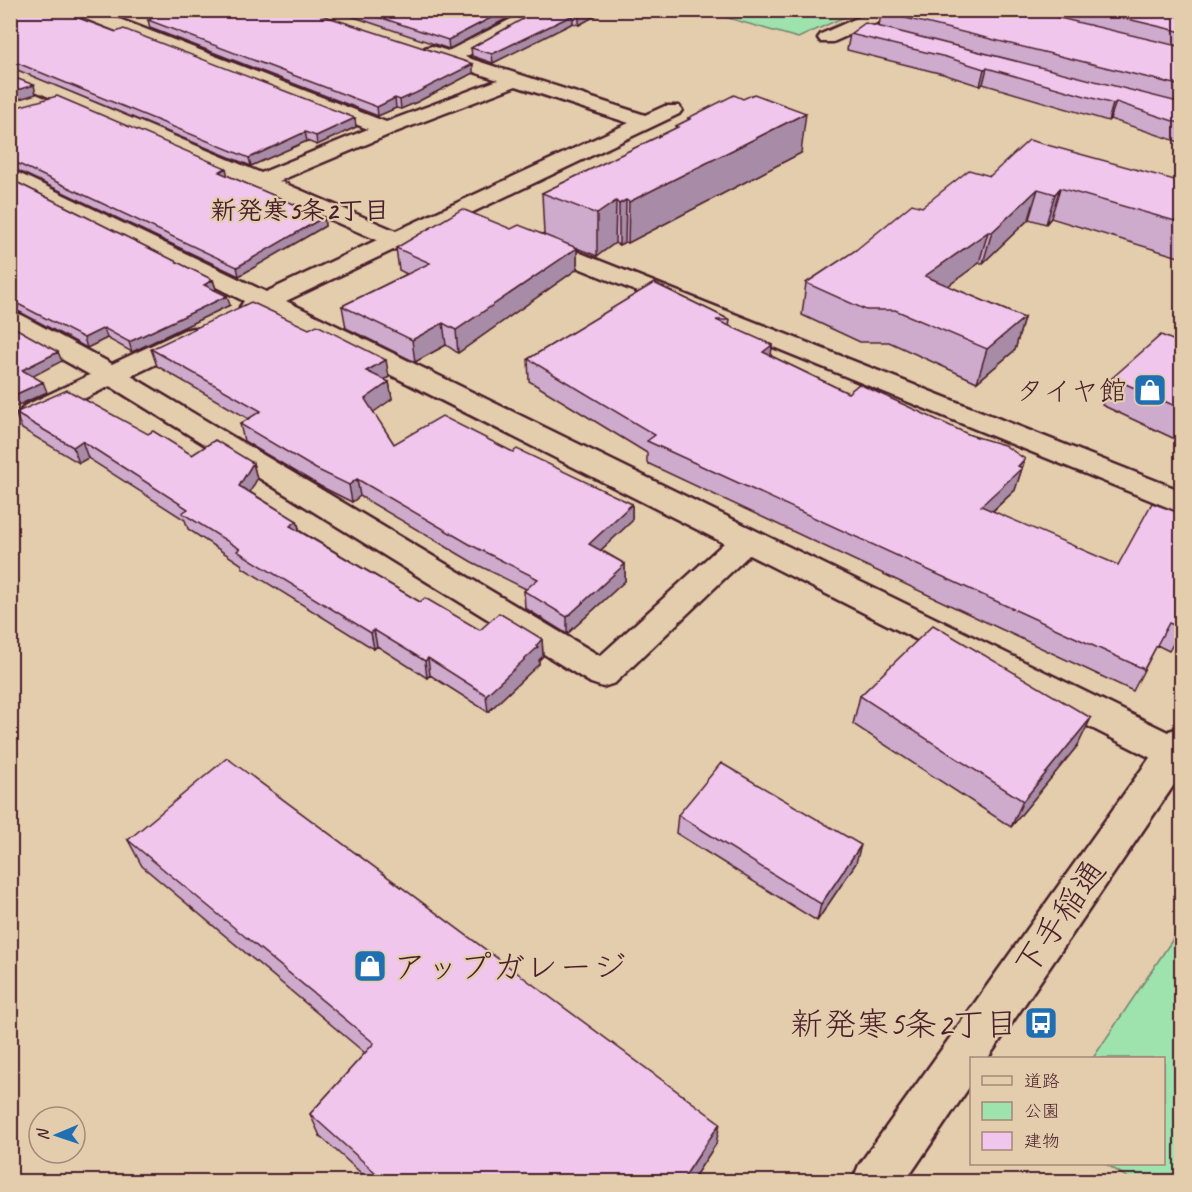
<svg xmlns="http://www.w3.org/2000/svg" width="1192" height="1192" font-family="Caveat,'Klee One',sans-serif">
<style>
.green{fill:#9ee2ae;stroke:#74806c;stroke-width:1.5}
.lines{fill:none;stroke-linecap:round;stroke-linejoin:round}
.minor-casing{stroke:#4a1f2b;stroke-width:5}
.secondary-casing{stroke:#4a1f2b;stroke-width:5}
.minor{fill:#e3cdad;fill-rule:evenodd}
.secondary{fill:#e3cdad;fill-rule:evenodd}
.wall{fill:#ceaacc;stroke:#4a1f2b;stroke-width:1.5}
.shaded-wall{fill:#a88ba6;stroke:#4a1f2b;stroke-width:1.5}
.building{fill:#f0c6ed;stroke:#4a1f2b;stroke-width:1.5}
.labels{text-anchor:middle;stroke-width:4.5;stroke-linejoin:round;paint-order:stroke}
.far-neighbourhood-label{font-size:26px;font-weight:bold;fill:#4a1f2b;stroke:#e3cdad}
.poi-label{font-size:28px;fill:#4a1f2b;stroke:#e3cdad;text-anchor:end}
.near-street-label{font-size:33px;fill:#4a1f2b;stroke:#e3cdad}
.near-poi-label{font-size:33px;fill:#4a1f2b;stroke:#e3cdad;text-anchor:start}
</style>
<rect width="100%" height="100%" fill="#e3cdad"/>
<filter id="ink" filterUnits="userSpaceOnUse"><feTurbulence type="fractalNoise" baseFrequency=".0167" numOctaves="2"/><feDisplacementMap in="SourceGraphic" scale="12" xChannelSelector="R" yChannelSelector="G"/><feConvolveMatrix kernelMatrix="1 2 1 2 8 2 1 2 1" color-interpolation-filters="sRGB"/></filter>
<g filter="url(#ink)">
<path class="green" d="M710,10H836L851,14L798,38L707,12Z
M1181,927V1181H1133L1106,1164H1164V1058H1093Z"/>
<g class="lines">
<g class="minor-casing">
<path id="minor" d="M71,10H96L386,122L498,80L425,56L423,52L425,48L432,46L448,51L529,10H551L465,57L645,115L665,106H679L682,110L679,114L286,301L1182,739V765L1174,767L1161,763L749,555L615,683L603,687L591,683L110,386L44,418L34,421L24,418L20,412L24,406L90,375L10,330V311L19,314L112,364L184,330L193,328L202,330L206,336L202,342L131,376L600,656L724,543L264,311L253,315L244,312L240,307L244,301L10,184V169L266,292L377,240L10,80V67L261,173L368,129L73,14ZM516,86L629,123L396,231L279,181L393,133Z
M875,10H899L897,14L833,42H821L818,38L821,34Z
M535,235L1182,491V513L527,247L523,242L527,237Z"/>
</g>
<g class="secondary-casing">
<path id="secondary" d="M1182,727V773L988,1058H972V1083L905,1182H852L859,1165L1169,731Z"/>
</g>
<use href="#minor" class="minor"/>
<use href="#secondary" class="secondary"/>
</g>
<path class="wall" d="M10,10L356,127L317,145L307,141L251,166L10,67Z
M333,10H523L449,49Z
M539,10H606L579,25L573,23L493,63L472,56L471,48Z
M884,10H1182V143L1110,119L1108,121L983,84L980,86L943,74L847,50L850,34L879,27L881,12Z
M148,20L473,73L417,102L401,109L396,108L378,116L150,28Z
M10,109L228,176L324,217L325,226L239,276L10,167Z
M688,118L801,153L628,243L625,242L619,245L615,243L597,256L577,248V269L458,353L446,345L415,362L346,328L342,306L407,274L399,270L396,248L511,229L544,234L542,193L676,128V126L688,120Z
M990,176L1182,182V258L1051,218L1046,224L1029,219L983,263H979L948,286L1024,318L1015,350L977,382L889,342H860L802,315L806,283L922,207Z
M10,179L213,280L216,289L215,290L230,305L132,352L107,338L87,348L20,312L10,310Z
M654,283L730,320L729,326L772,345L771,356L848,393L970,435L1025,459L1015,490L993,511L1182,628L1169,651L1157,645L1133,691L647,463V453L529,381L528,359Z
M1182,344V433L1175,439L1102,405L1112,378Z
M151,349L389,377L384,380L389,382L392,399L373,412L394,444L513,452L632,504V521L601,550L625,564V581L567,634L525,608L524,591L526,589L472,562L360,496L352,502L320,486L244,441L240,424L249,419L157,366Z
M15,413L148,434L192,455L253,463L257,479L250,492L297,521L300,531L420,602L480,630L542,639L543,656L539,660V664L488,712L430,675L427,678L377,646L374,649L243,568L241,564L188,529L185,520L88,458L79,463L22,429Z
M860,696L1078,745L1011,827L853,724Z
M678,815L856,863L817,921L676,833Z
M128,840L716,1144L691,1182H371L320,1136L310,1114L365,1053L142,866Z"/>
<path class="shaded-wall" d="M506,10H523L449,49L448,40Z
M590,10H606L579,25V16Z
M573,15V23L493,63L492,54Z
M473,64V73L417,102L401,109L400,100Z
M987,68L983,84L980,86L984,69Z
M34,85L36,94L10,102V92Z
M395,98L396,108L378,116L377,107Z
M1116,102L1110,119L1108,121L1113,104Z
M806,113L801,153L628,243L629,202Z
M355,118L356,127L317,145L316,136Z
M305,132L307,141L251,166L249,158Z
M226,168L228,177L219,172Z
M1060,188L1051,218L1046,224L1055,194Z
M1038,189L1029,219L983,263L992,232Z
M626,200L625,242L619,245V204Z
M616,201L615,243L597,256V214Z
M324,217L325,226L239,276L237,267Z
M988,232L979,263L918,308L925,276Z
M577,248V269L458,353L456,330Z
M213,280L216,289L207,294L204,285Z
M227,296L230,305L132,352L129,342Z
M1024,318L1015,350L977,382L987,349Z
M443,323L446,345L415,362L412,340Z
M104,328L107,338L87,348L84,338Z
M772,345L770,367L763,352Z
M58,352L62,361L26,380L22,370Z
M386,360L389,377L369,388L366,371Z
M43,382L47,392L10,409V397Z
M389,382L392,399L368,416L365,399Z
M1182,425V433L1175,439Z
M82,441L88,458L79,463L73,447Z
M1025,459L1015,490L974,528L981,506Z
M253,463L257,479L244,503L239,486Z
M357,479L360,496L352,502L349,485Z
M632,504V521L589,561V544Z
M297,521L301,538L290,526Z
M625,564V581L567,634V617Z
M374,630L377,646L374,649L371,633Z
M542,639L543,656L539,660V664L488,712L486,695Z
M428,658L430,675L427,678L425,661Z
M1091,718L1078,745L1011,827L1023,801Z
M861,845L856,863L817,921L821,904Z
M720,1123L716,1144L691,1182H681Z"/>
<path class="building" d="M10,10H57L116,32L124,29L355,118L316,136L305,132L249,158L10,60Z
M173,10H306L473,64L416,93L400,100L395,98L377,107L148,20Z
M358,10H506L448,40Z
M539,10H590L579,16L573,15L492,54L471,48Z
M884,10H1026L1182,47V86L881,12Z
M1090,10H1182V15L1178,17L1182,18V32Z
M865,23L1182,103V124L1116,102L1113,104L987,68L984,69L946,57L850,34Z
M10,76L34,85L10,92Z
M754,94L806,113L629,202L626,200L619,204L616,201L597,214L542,193L678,127L676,126L690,119L688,118L734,95L743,99Z
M57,96L226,168L219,172L324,217L237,267L10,160V109Z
M1029,140L1182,182V223L1060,188L1055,194L1038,189L992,232H988L925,276L1024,318L987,349L895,310H866L806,283L856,250L912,204L922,207L969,170L990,176Z
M10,179L213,280L204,285L227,296L129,342L104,328L84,338L16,303L10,301Z
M462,209L511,229L519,225L577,248L456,330L443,323L412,340L342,306L430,263L396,248Z
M654,283L730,320H716L772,345L763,352L848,393L859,384L970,435L1004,445L1025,459L1018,466L1022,468L981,506L1118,565L1152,503L1182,514L1181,628L1169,623L1144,669L647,441L655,435L528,359Z
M251,302L309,329L317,325L386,360L366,371L389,382L365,399L394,444L442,416L513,452L517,449L632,504L589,544L625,564L567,617L524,591L538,579L471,545L357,479L349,485L316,469L240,424L261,411L151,349Z
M10,325L58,352L22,370L43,382L10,397Z
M1161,335L1182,344V409L1112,378Z
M67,390L148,434L153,431L192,455L215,440L253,463L239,486L297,521L290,526L420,602L425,598L480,630L499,613L542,639L536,646L538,647L486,695L428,658L425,661L374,630L371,633L237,551L240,549L182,513L188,509L82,441L73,447L15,413Z
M933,625L1091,718L1023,801L860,696Z
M227,758L720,1123L681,1182H386L310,1114L374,1043L128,840Z
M721,763L861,845L821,904L678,815Z"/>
</g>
<defs>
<g id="shop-square" transform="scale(1.725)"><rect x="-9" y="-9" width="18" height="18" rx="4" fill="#1f6fb2" stroke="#e3cdad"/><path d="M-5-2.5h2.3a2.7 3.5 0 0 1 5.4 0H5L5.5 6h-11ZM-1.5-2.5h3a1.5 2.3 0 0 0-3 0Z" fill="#fff"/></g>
<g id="bus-square" transform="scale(1.725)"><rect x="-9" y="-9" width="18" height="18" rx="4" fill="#1f6fb2" stroke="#e3cdad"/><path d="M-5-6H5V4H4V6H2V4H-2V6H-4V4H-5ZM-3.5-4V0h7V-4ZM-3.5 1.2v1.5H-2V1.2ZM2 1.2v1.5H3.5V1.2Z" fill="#fff"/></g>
</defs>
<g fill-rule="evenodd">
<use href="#shop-square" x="1150" y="390"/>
<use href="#shop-square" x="370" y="966"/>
<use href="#bus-square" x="1041" y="1023"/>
</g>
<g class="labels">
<g class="far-neighbourhood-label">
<text x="300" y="219">新発寒5条2丁目</text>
</g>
<g class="poi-label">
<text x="1127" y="400">タイヤ館</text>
</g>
<g class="near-street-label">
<text transform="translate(1059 917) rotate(-55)" y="12">下手稲通</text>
</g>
<g class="near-poi-label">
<text x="393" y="978">アップガレージ</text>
<text x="1018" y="1035" text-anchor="end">新発寒5条2丁目</text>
</g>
</g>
<rect width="1192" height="1192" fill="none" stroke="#e3cdad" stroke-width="36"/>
<rect x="18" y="18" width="1156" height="1156" fill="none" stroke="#4a1f2b" stroke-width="2" filter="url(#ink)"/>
<rect x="970" y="1057" width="195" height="108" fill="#e3cdad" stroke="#a68779" stroke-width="1.5"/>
<rect x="982" y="1076" width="30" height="9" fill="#e3cdad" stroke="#a68779" stroke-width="1.5"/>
<text x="1024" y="1087" font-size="18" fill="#4a1f2b">道路</text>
<rect x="982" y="1102" width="30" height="18" fill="#9ee2ae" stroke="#a68779" stroke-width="1.5"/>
<text x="1024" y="1117" font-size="18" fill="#4a1f2b">公園</text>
<rect x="982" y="1132" width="30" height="18" fill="#f0c6ed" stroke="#a68779" stroke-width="1.5"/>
<text x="1024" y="1147" font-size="18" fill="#4a1f2b">建物</text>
<g transform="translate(57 1135) rotate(268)"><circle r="28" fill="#e3cdad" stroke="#a68779" stroke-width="1.5"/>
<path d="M0-4.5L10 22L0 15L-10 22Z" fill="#1f6fb2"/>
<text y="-9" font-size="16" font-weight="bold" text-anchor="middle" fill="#4a1f2b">N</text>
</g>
</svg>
